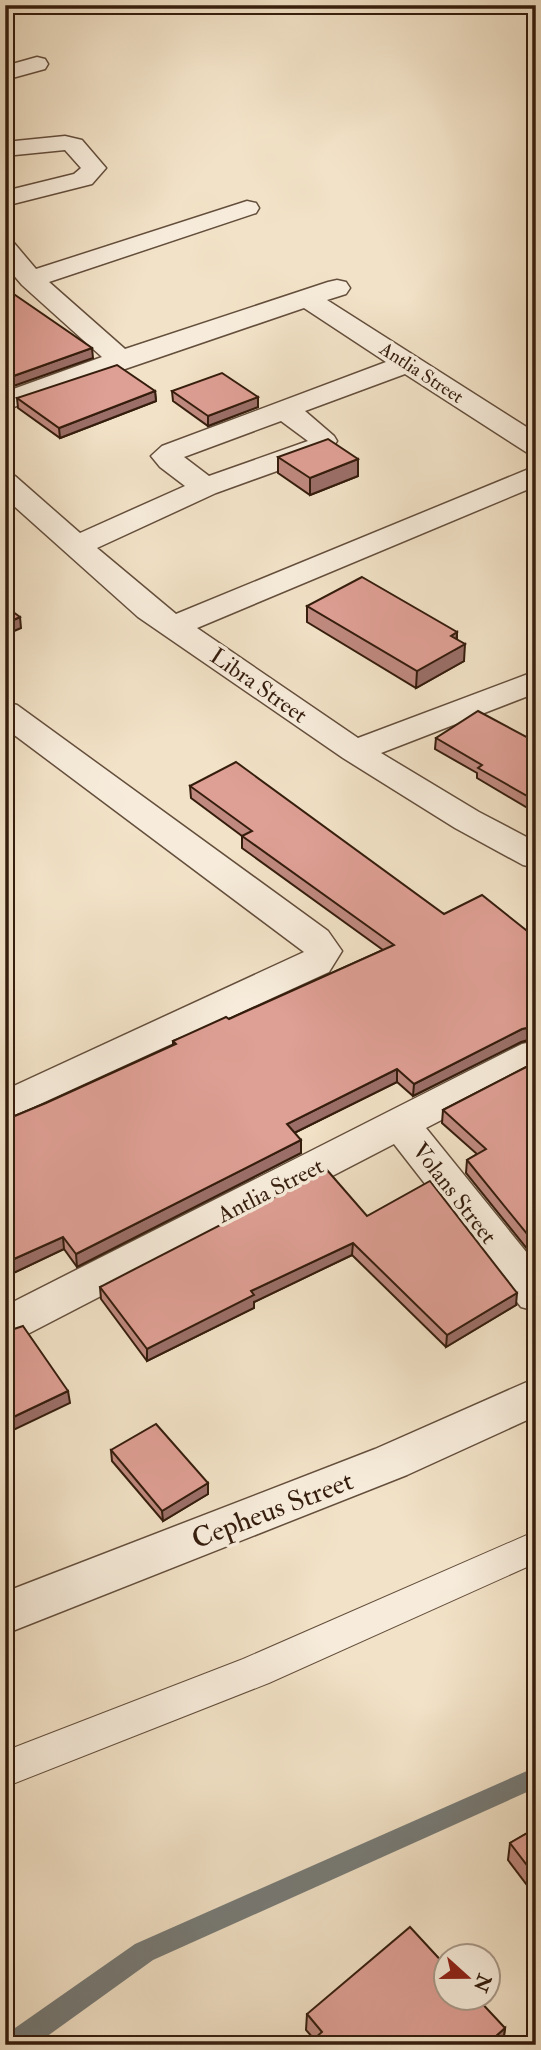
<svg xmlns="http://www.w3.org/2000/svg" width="541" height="2050" font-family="'IM FELL Double Pica',serif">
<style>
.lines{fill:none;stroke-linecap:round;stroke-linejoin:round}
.stream{fill:#767b78;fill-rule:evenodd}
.lane-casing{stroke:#644e3c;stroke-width:2}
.street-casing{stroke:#644e3c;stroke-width:3}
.lane{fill:#f7ecdb;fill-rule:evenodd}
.street{fill:#f7ecdb;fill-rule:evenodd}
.wall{fill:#bf897f;stroke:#351d0d;stroke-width:2}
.shaded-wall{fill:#9b6f68;stroke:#351d0d;stroke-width:2}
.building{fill:#de9f94;stroke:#351d0d;stroke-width:2}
.labels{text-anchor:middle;stroke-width:7;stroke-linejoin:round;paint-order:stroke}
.far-street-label{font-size:19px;fill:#351d0d;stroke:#f7ecdb}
.street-label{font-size:23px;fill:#351d0d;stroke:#f7ecdb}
.near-street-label{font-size:28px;fill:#351d0d;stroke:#f7ecdb}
</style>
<rect width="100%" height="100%" fill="#f2e2c7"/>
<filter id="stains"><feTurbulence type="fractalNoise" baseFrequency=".00286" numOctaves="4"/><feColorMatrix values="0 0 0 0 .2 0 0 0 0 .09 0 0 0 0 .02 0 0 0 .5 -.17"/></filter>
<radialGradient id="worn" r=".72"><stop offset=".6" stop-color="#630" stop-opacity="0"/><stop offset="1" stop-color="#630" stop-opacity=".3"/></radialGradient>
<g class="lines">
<path class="stream" d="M536,1767V1788L153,1960L35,2045H5V2035L135,1944Z"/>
<g class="lane-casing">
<path id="lane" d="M536,1531V1563L269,1683L5,1787V1751L243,1659Z"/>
</g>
<g class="street-casing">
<path id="street" d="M37,57L45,59L48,64L45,69L5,80V66Z
M65,136L82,140L106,168L92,184L5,206V191L74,174L81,168L65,150L5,156V142Z
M247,201L256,203L259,208L256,213L49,282L125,349L328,282L337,280L346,282L350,288L346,294L327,300L536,433V455L526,452L405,374L305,411L334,436L337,441L330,452L216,493L97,548L176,614L536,466V486L197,628L358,738L536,671V693L381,753L479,812L536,842V868L523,865L455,828L343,758L138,617L5,498V473L15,476L80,533L185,486L160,467L151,456L162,446L386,362L304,308L5,410V392L102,357L22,285L5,265V240L14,243L36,269ZM281,421L308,441L209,476L184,457Z
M5,702L17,705L328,931L342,951L329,972L5,1120V1090L304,952L5,728Z
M536,1041V1071L426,1128L536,1264V1311L521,1307L394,1144L20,1338L5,1343V1306L522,1044Z
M536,1378V1416L407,1475L5,1634V1592L375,1449Z"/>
</g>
<use href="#lane" class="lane"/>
<use href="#street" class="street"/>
</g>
<path class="wall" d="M155,391L156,401L60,438L18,408L17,398Z
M172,391L258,397V407L208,426L173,401Z
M278,457L358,459V476L310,495L278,473Z
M307,606L457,632V639L464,661L416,688L307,622Z
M436,738L536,742V813L477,778V773L435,749Z
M190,786L444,914L536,938V1039L521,1042L413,1096L397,1082L294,1133L301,1153L77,1267L64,1249L5,1277V1120L46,1103L173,1045V1041L229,1019L383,950L242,848V836L191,798Z
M536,1062V1260L466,1173L467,1160L477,1154L442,1123L443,1110Z
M367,1216L516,1305L446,1347L352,1255L254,1302V1308L147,1361L101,1299L100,1287Z
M111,1450L208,1483V1494L163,1521L112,1461Z
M536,1828V1897L508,1860L510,1843Z
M307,2014L505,2028L503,2043L501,2045H307L314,2039L306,2030Z"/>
<path class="shaded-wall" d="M92,348L93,358L5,389V379Z
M155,391L156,401L60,438L59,428Z
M258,397V407L208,426V416Z
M358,459V476L310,495V478Z
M20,617L21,628L5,635V624Z
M457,632L456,649L465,644L464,661L416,688L417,671L451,636Z
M536,1026L535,1038L521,1042L413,1096L414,1084L522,1029Z
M397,1069V1082L286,1137L287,1124Z
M301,1140V1153L77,1267L76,1254Z
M63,1237L64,1249L5,1277V1263Z
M353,1243L352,1255L254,1302V1308L147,1361V1349L251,1291Z
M517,1293L516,1305L446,1347L447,1335Z
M68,1391L70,1403L5,1434V1421Z
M208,1483V1494L163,1521L162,1511Z
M505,2028L503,2043L501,2045H486Z"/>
<path class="building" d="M5,288L92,348L5,379Z
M117,365L155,391L59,428L17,398Z
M222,373L258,397L208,416L172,391Z
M328,439L358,459L310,478L278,457Z
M362,577L457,632L451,636L465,644L417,671L307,606Z
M5,606L20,617L5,624Z
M478,711L536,742V801L478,768L482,765L436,738Z
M236,762L444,914L482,895L536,938V1026L522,1029L414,1084L397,1069L287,1124L301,1140L76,1254L63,1237L5,1263V1120L46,1103L176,1044L173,1041L226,1017L229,1019L394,945L242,836L252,831L190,786Z
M536,1062V1245L467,1160L486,1149L443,1110Z
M327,1170L367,1216L430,1181L517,1293L447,1335L353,1243L251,1291L254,1295L147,1349L100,1287Z
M23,1326L68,1391L5,1421V1332Z
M156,1424L208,1483L162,1511L111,1450Z
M536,1828V1877L510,1843Z
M410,1927L446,1966V1998H477L505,2028L486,2045H307L322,2032L307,2014Z"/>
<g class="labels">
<g class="far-street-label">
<text transform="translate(422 372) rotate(33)" y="7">Antlia Street</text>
</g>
<g class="street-label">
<text transform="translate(259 685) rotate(35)" y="8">Libra Street</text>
<text transform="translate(270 1190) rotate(-27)" y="8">Antlia Street</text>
<text transform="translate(455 1193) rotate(52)" y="8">Volans Street</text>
</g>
<g class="near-street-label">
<text transform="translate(272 1509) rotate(-21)" y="10">Cepheus Street</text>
</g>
</g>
<rect width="541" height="2050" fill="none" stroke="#f2e2c7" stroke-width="28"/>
<rect x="7" y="7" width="527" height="2036" fill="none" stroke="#351d0d" stroke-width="3.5"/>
<rect x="14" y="14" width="513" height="2022" fill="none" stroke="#351d0d" stroke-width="2"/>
<g transform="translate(467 1977) rotate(111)"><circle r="33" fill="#f7ecdb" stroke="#a99989" stroke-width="2"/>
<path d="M0-5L12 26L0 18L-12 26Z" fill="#8f2418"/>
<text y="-10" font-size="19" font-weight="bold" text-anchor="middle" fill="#351d0d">N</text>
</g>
<rect width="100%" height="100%" filter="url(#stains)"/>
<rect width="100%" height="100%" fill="url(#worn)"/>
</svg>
